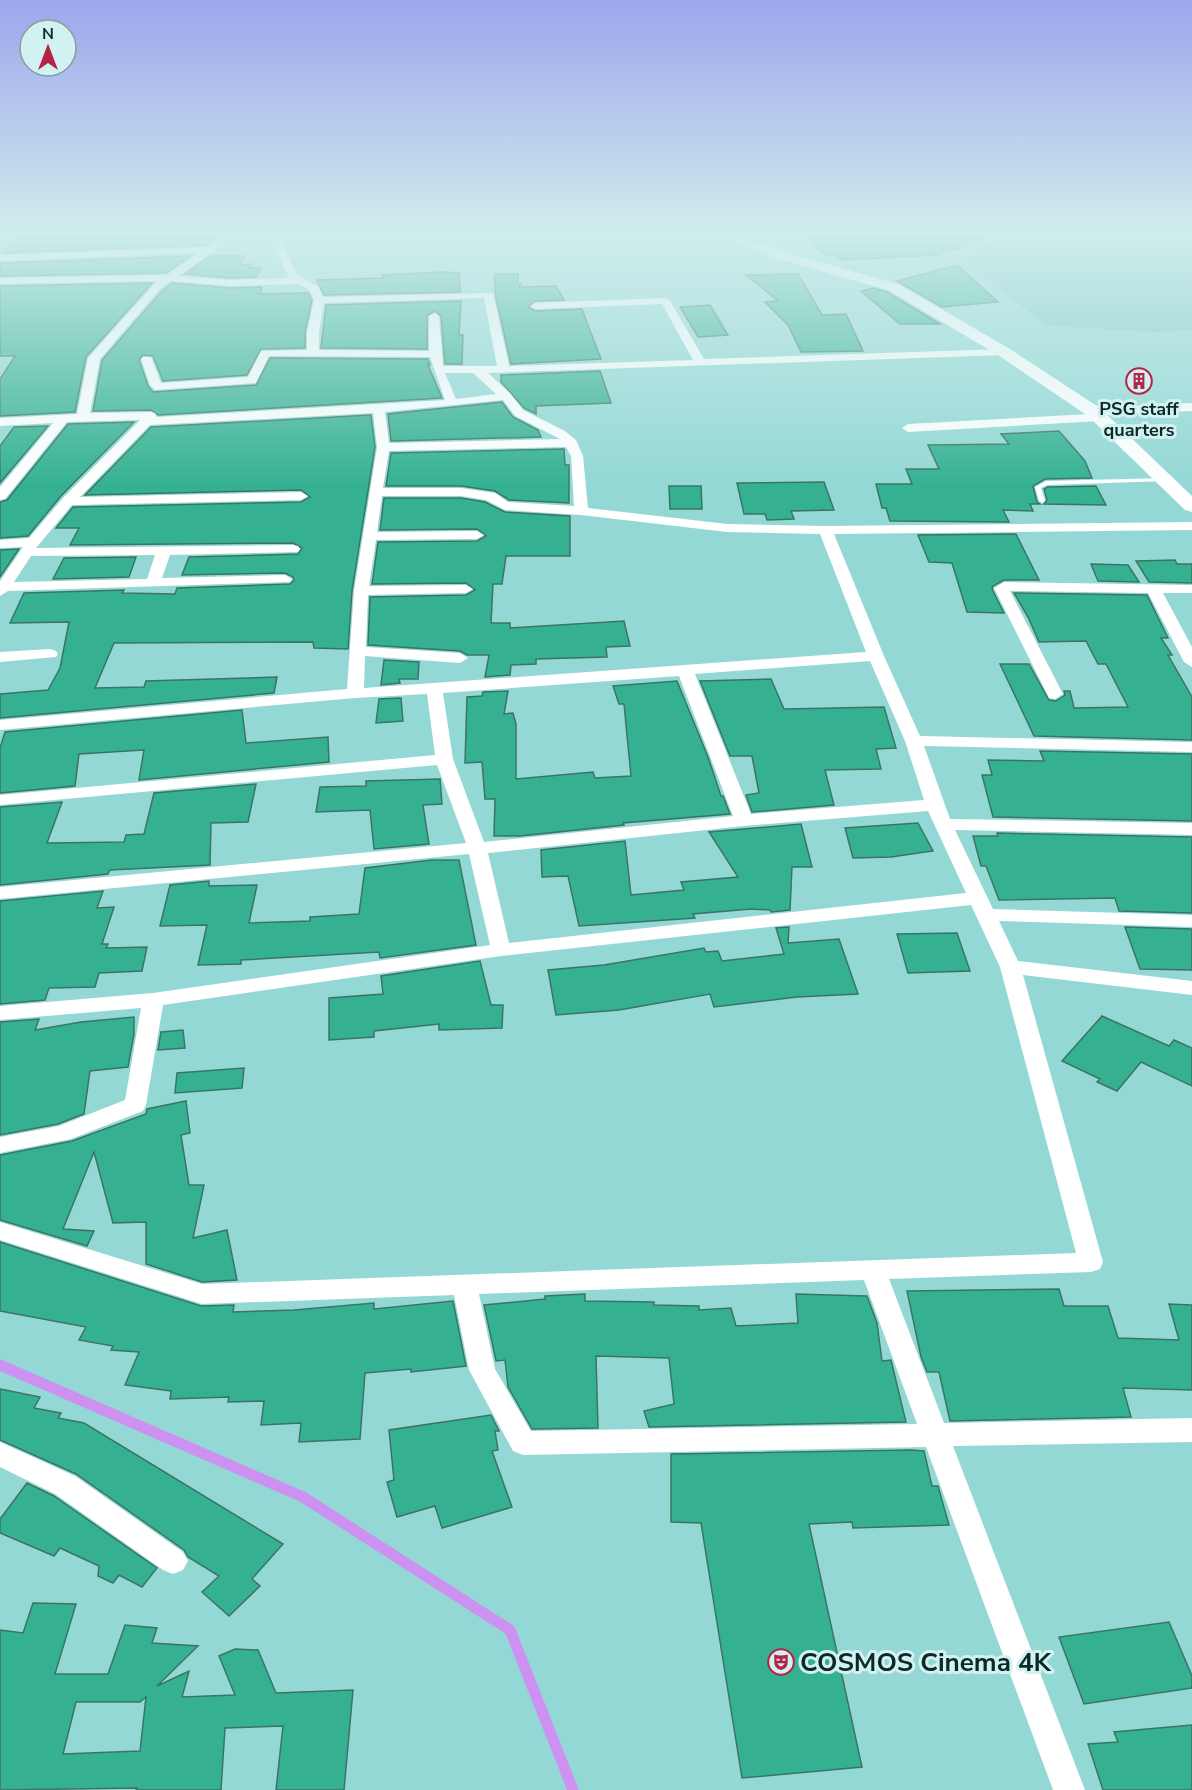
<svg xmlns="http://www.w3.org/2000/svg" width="1192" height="1790" font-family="'Nunito Sans',sans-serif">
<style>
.built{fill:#7dcac7}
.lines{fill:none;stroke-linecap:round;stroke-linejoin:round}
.stream{stroke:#cd91f1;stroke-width:11}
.building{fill:#35b191;stroke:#3a7564;stroke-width:1.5;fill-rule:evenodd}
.lane{fill:#fff;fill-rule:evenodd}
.street{fill:#fff;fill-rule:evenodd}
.secondary{fill:#fff;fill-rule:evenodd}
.labels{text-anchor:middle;stroke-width:6;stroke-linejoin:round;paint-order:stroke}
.far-poi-label{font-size:18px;font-weight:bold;fill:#0c2928;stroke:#d1f2f0}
.near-poi-label{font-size:26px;font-weight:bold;fill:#0c2928;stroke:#d1f2f0;text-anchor:start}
</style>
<rect width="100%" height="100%" fill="#94d8d5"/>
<path class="built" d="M1052,234L1192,235V330L1154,332L1046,325L959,258L1008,237Z"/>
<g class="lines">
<path class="stream" d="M0,1365L303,1497L510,1630L573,1790"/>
</g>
<path class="building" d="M47,234H221L206,245L4,253L17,235Z
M803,234H987L988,238L937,255L840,260L835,255L826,256Z
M191,256L166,273L0,276V263Z
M210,256H244L241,265L251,264L249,268H261L256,277L230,278L185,274Z
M957,265L998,302L942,307L897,281Z
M443,272L459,273L460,292L324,295L317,280L384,278L382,275Z
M494,274H518V284H521L520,287L556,286L564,300L535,301L528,307L535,311L582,309L601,359L511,364L496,298Z
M798,274L822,315L846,314L863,351L801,352L788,325L765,302L778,301L746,275Z
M152,283L86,357L75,412L0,416V379L15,356H0V286Z
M172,283L230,288L262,287L260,294L308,293L312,300L305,332V348L261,349L247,375L163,381L153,356L143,355L139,360L148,386L153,392L256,385L270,358L428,359L430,365H428L442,398L158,415L151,410L93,411L102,360L162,291Z
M873,288L887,292L940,324H900L861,291Z
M461,301L459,335H463L462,364H445L441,316L435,311L427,316V349L321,348L326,305Z
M710,305L728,335L698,337L680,307Z
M600,371L611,403L536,406V414L524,408L501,382V375Z
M502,402L513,417L538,430L541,437L391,441L388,414Z
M371,415L375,447L352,591L348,649L314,648L313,642L114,643L95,688L144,687L146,681L277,677L274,693L0,718V694L48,690L60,668L69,622L10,623L24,593L124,590L122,593L175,594L177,588L290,584L294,580L293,577L285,573L182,575L189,557L298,554L302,548L293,543L70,545L79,528H56L73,507L301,502L310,497L301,490L85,495L151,427Z
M134,422L61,496L28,536L0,538V502L7,500L68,424Z
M48,426L0,483V446L14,427Z
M1059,431L1085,461L1092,478L1045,479L1033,486L1037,502L1040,504H1030L1033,511L1003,510L1009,522L890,521L886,508H882L876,484H912L906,469H939L928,445L1009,444L1001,434Z
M564,449L565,465H569V503L509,500L495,491L461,486H386L391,453Z
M824,482L834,510L791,511L794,519L767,520L765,514H744L737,483Z
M669,486H701L702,509H670Z
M1096,486L1106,505L1044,504L1047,500L1044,489L1048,487Z
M384,498H461L485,502L505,512L570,516V556H506L502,584H493L491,623H510V628L624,621L630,646L606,647L607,657L536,659V664L511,665L510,675L485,677L489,655H467L460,651L368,645L370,597L466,595L475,590L466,583L372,584L378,542L477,541L486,536L477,529L380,530Z
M1016,534L1039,580H1004L993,586L992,589L1004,613L967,612L952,563L929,562L918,535Z
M19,549L0,577V550Z
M136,557L129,577L53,579L64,558Z
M1175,560L1177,564H1192V583L1149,582L1136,561Z
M1091,564L1128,565L1139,582L1098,581Z
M1014,593L1147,595L1168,638H1161L1172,655H1168L1192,697V740L1034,736L1000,664H1029L1049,700L1056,701L1065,695L1064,691H1070L1074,708L1128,707L1106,664H1098L1086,641L1039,642L1028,617Z
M384,660L419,662L418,679H399L400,683L381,685Z
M771,679L784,709L884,707L896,748L876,749L881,769L825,770L834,805L752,812L746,795L759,793L752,756H730L700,681Z
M677,681L708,757L721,796H723L730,814L623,823L624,825L520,836H494L495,799H485L482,762L465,763L467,697L482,696L483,692L508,691L504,714L513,713L516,724V779L593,772L595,778L631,776L624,704H619L613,686Z
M401,698L403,721L376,723L379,699Z
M242,710L246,743L328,737L329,762L139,780L144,750L79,754L75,786L0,793V748L5,732Z
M1040,751L1192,754V821L993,817L982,775H992L988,760L1044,761Z
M440,779L442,804L423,805L429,844L374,849L370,810L316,812L320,787L366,786V781Z
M256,784L248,822L211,823L210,865L110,870L108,874L0,885V807L62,802L47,843L124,842L126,835L144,834L154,793Z
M918,823L933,851L891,857L853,858L845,828Z
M801,824L812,867H792L790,910L771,912L770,910L751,909L693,914L695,918L579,926L568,876L542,877L541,850L625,841L631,895L684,890L681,882L738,877L709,832Z
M997,833L1192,837V913L1119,911L1115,898L999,900L986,866H981L973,836H998Z
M432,860H459L476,945L380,958L379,952L241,960V964L198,965L207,925L160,926L170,885L209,881V886L257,885L249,923L310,921V917L359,914L365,868Z
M103,891L97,908L114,907L102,944H108L106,948L147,947L142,971L99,973L95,987L49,988L45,1000L0,1004V901Z
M789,927L788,943L839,939L858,994L797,997L714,1007L710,994L619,1010L556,1015L548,970L604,965L704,948L706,952L718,951L722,961L784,954L776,928Z
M1125,927L1192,929V970L1140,969Z
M957,933L970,971L908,973L897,934Z
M480,961L491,1005H503L502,1028L439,1030V1024L374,1031V1037L329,1040V998L383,994L381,976Z
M1102,1016L1169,1046L1174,1040L1192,1048V1086L1141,1062L1117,1091L1097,1082L1100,1079L1062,1061Z
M134,1017V1034L128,1067L90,1071L84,1114L58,1124L0,1135V1022L39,1019L35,1030L81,1022Z
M183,1030L185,1048L158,1050L161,1032Z
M244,1068L242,1088L175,1093L177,1073Z
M186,1101L190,1133L181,1135L189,1185H204L193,1238L227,1230L237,1280L202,1282L146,1264V1222L113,1223L94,1152L63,1229L94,1231L87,1246L0,1220V1155L72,1141L146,1114L147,1109Z
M0,1242L201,1306L234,1305L233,1312L294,1310L374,1303V1309L453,1301L466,1366L411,1372V1369L365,1373L360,1439L299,1442L301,1423L261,1425L264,1401L228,1402L229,1397L170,1399L171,1391L125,1385L139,1352L111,1350L113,1346L79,1340L86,1327L0,1311Z
M1059,1289L1064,1306H1108L1118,1338L1179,1340L1169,1304L1192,1305V1390L1123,1388L1131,1417L950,1421L939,1372H927L921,1357L907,1291Z
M585,1294V1301L654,1302V1305L699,1306V1310L731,1308L736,1326L798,1323L796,1294L867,1296L877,1323L882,1361L891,1360L906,1422L649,1427L644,1411L674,1404L669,1358L596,1356L598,1428L532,1429L508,1387L505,1360L496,1361L484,1305L545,1299V1296Z
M0,1389L40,1397L34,1408L61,1413L58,1418L84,1423L283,1544L252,1579L260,1586L229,1616L202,1592L219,1576L188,1557L184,1550L76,1474L0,1440Z
M491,1415L499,1431H495L498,1450L492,1451L512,1507L442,1528L435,1506L397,1517L387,1482L394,1480L389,1430Z
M912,1450L924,1451L932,1486H938L949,1525L853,1528L852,1522L809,1524L862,1767L742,1778L701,1523L671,1522V1454Z
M27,1483L54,1496L157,1568L142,1587L119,1575L113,1583L98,1576L99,1566L60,1548L54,1556L0,1533V1519Z
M33,1603L76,1604L55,1674H108L125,1625L157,1628L152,1643L198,1646L157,1686L189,1671L182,1697L235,1695L219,1656L235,1649L258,1650L276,1693L353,1690L344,1790H276L283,1726L225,1728L221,1790H136L137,1788L0,1790V1630L23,1633ZM146,1697L140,1751L63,1754L76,1702H140Z
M1169,1622L1192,1676V1688L1084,1704L1059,1637Z
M1192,1725V1790H1103L1088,1744L1118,1742L1114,1732Z"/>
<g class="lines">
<path class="lane" d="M1165,478L1168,480L1167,481L1047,485L1041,488L1045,501L1042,503L1039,501L1035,487L1046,481Z"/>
<path class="street" d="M226,234H237L179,276L230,280L289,278L268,234H278L297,274L318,287L323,297L493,293L509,366L693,360L662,304L535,309L530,306L535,303L665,298L670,301L704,359L1004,349L1010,352L1004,355L488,373L510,393L523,410L565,431L576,440L583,456L588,508L727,524L825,526L1192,522V530L834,534L884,656L920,736L1192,742V752L924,746L950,819L1192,823V835L955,830L993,909L1192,915V927L999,921L1018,961L1192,981V995L1023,975L1103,1262L1100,1269L1091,1272L889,1279L944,1423L1192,1418V1442L953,1446L1085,1790H1053L926,1447L523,1455L513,1451L469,1370L454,1295L202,1304L0,1240V1222L202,1284L1076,1253L1000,967L971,905L501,956L163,1005L146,1105L143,1111L71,1139L0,1153V1137L59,1126L125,1100L141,1008L0,1020V1006L153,993L490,945L469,854L0,899V887L466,843L437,765L0,805V795L435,755L427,694L355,698L0,730V720L347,689L354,591L377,447L373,413L150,425L80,497L301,492L308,496L301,500L72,505L36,548L293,545L298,546L300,549L298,552L170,555L162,578L285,575L292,579L290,582L8,591L0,596V581L23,547L0,548V540L29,538L63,498L140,420L67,422L5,499L0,500V487L53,423L0,426V418L77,414L88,358L157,281L0,284V278L167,275L198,253L0,261V255L207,247ZM171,281L230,286L299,284L310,291L314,300L307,332V350L261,351L248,377L161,383L151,357H143L141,359L150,385L155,390L256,383L269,356L430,357L445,400L157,417L155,413L151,412L90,413L100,359L160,289ZM484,298L497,366H443L439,316L434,313L429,316V351L319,350V332L324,303ZM445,373H473L496,394L456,399ZM503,400L515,416L560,439L389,443L385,412ZM566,447L571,456L574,506L508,502L495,493L461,488H383L389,451ZM382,496H461L486,500L505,510L581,515L727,532L820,534L866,652L364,688L365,656L460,663L468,658L460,653L366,647L368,595L466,593L473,589L466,585L369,586L376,540L477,539L484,535L477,531L377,532ZM155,555L147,579L14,582L31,556ZM870,661L905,741L924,800L751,814L695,674ZM679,676L733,816L484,842L453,759L443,693ZM928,811L966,893L509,943L488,853L744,826ZM864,1280L917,1424L531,1431L495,1369L479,1294Z
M1192,403V411L1104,415L1103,420L1099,421L908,432L902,428L908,424L1089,414L1090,409L1094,408Z
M1004,582L1192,585V593H1163L1192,647V667L1184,662L1148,593L1010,591L1063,694L1055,699L1049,698L994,588Z
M50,649L56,651L58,654L56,657L0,662V652Z
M0,1442L75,1476L183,1552L188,1561L183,1570L173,1574L163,1570L55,1494L0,1467Z"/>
<path class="secondary" d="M716,234H736L785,252L898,284L1010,349L1100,408L1192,496V512L1185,510L1088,416L998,355L888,290L775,258Z"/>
</g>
<linearGradient id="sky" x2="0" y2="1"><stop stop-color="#9da6ec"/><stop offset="0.48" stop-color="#cfedec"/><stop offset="1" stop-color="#cfedec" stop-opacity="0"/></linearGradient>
<rect width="1192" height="485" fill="url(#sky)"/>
<defs>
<g id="building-ring" transform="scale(1.35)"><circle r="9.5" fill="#d1f2f0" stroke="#b52349" stroke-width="1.5"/><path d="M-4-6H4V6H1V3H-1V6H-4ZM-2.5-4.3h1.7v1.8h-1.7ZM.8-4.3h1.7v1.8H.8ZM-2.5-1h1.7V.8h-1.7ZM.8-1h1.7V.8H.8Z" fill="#b52349"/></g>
<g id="theatre-ring" transform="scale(1.35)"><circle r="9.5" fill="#d1f2f0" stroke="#b52349" stroke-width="1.5"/><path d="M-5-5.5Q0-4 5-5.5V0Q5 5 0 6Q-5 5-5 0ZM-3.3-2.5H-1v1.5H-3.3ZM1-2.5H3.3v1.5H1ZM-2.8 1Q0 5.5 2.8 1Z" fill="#b52349"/></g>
</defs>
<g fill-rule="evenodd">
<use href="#building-ring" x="1139" y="381"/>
<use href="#theatre-ring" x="781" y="1662"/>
</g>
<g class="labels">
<g class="far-poi-label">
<text x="1139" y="415">PSG staff<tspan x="1139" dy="21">quarters</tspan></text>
</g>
<g class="near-poi-label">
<text x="800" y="1671">COSMOS Cinema 4K</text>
</g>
</g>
<g transform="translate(48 48)"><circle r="28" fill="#d1f2f0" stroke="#82a2a0" stroke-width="1.5"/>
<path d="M0-4.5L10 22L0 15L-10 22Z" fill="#b52349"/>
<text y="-9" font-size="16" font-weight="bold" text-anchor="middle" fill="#0c2928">N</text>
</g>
</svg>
